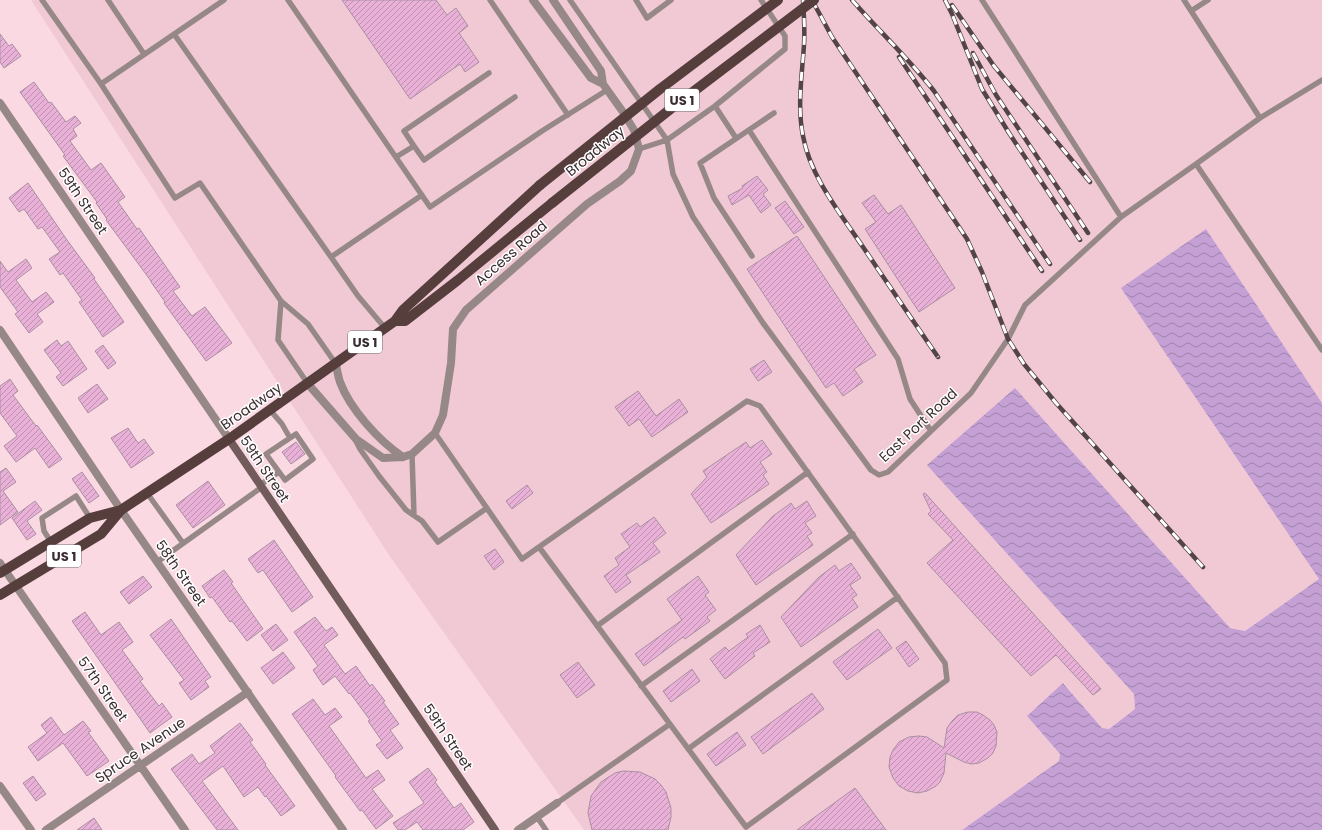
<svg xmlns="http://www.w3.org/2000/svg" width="1322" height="830" font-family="Poppins,sans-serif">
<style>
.built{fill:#f1c9d4}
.water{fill:url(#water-waves)}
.building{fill:url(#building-hatch);stroke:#a990a1}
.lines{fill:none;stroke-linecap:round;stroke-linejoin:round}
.lane{stroke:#968887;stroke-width:5.5}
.street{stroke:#968887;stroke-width:8}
.secondary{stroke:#715c5b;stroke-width:8}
.primary{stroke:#563e3d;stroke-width:10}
.rail-casing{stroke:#534447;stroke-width:4.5}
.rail{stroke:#fff;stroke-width:3;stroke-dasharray:9;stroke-linecap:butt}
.primary-bridge{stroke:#563e3d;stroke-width:10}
.labels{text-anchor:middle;stroke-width:3;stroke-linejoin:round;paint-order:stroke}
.shield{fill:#fff;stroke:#756c6e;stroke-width:1}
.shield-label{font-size:13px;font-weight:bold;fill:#3a2d30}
.street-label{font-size:14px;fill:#3a2d30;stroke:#fff}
</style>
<defs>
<pattern id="water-waves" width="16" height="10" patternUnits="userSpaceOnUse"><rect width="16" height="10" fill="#c4a0d4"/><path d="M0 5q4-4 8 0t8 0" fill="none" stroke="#a083ac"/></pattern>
<pattern id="building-hatch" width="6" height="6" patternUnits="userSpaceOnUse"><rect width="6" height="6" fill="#e9b0d8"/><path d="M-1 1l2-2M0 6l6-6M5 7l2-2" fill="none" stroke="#be90b0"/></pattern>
</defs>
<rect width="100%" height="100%" fill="#fbd9e2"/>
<path class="built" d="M31,0H1322V403L1206,229L1122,288L1319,579L1245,631L1230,628L1015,388L1134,694L1135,709L1109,729L1102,728L1064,683L1027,716L1060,754L1059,761L962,830H584L391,558Z"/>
<path class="water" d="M1206,229L1322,403V830H962L1059,761L1060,754L1027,716L1063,683L1102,728L1109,729L1135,709L1134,694L927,465L1015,388L1230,628L1245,631L1319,579L1121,288Z"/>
<path class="building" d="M342,0H436L447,15L456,8L468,26L459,33L479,62L465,72L460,64L410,99Z
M0,34L9,46L12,44L21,56L4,68L0,62Z
M34,82L49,103L51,102L66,122L75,116L81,123L73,129L77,136L70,141L91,170L101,163L125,197L118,202L137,229L139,228L180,287L173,291L192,316L205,307L232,343L206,361L164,303L165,302L151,282V281L106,220L107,219L96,203L97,202L63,156L65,155L20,92Z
M757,176L768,190L763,194L771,205L761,213L749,195L732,205L728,196L743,188L742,186Z
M28,183L67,240L95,278L94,279L124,322L103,337L79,302L82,300L63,273L60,275L49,259L60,252L42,227L38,229L24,209L19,212L9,198Z
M874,195L888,214L901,205L955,288L919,312L865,229L876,222L862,203Z
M785,201L804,227L794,234L775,208Z
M797,236L876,355L854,369L863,382L843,396L834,383L826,388L747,269Z
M26,259L32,268L16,280L32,302L46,292L54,302L37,314L43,322L29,333L15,314L18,312L0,287V261L8,272Z
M57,340L61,346L68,341L87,369L63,386L56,377L61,373L44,350Z
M103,345L116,363L108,369L95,351Z
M764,360L772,372L758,381L750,369Z
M10,379L18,391L13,395L36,426L37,425L62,459L49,468L35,448L16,462L4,446L17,436L0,413V386Z
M97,384L108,399L88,413L78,398Z
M638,391L656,416L679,399L688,412L652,437L639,419L629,426L615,407Z
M128,428L138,443L144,439L154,453L131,468L111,438Z
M762,440L772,454L760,462L767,472L763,475L769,484L711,523L691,494L707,477L703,471L746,442L750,448Z
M296,442L305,454L291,464L282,452Z
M6,468L16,482L3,491L18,512L0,525V472Z
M82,472L99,496L89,503L72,479Z
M208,481L225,505L193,528L176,505Z
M527,485L533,493L512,509L506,501Z
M925,493L1101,689L1093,695L1056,655L1031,676L927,563L953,540L928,514L931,511L923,494Z
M35,501L42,510L27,521L36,534L27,540L12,518Z
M807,501L816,516L805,523L812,533L807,536L813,545L756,585L736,555L773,516L791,503L795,509Z
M654,517L666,533L653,543L660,552L626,575L631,582L616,593L604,576L619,565L615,558L630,547L621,534L637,523L640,527Z
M274,540L313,597L292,612L263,570L258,573L248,559Z
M495,549L504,562L494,570L484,556Z
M851,563L861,578L850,585L857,595L852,598L858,607L801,647L781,617L819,577L835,565L839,571Z
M224,570L233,582L231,583L263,629L247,641L232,621L230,622L212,597L210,598L202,586Z
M143,576L152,587L129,604L120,592Z
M698,576L709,592L705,595L716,610L707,617L710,621L685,639L683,637L644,666L635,654L682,620L667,599Z
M85,612L101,635L119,622L133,642L122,650L143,679L140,681L159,706L162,703L172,717L150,733L72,621Z
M315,617L326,631L332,627L338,635L324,645L345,674L356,666L370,686L372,684L385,701L383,702L399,724L390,730L403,748L387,759L376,745L382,741L368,721L370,720L350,693L349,694L335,676L323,685L313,670L318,666L294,632Z
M171,619L211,677L205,681L209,687L191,700L179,683L184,680L150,635Z
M276,624L288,640L273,651L261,635Z
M760,625L770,642L753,653L755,656L725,679L710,659L725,647L729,651L748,637L746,634Z
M878,629L892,648L847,680L833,662Z
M906,641L919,659L909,667L896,648Z
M283,652L295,668L273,684L261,668Z
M578,662L595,685L577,698L560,675Z
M692,669L700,681L671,702L663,691Z
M812,693L824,709L763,754L751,737Z
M313,699L325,715L335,708L342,717L329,726L366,778L378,770L385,780L372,789L393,816L376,829L362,810L360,811L335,777L336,776L321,755L292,714Z
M968,712H977L983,715L990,720L994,725L997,732L996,746L993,753L988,758L979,763L971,764L964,762L946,753L944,773L940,782L936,786L927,791L918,793L908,791L899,786L893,778L889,767L890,757L893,750L899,742L909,737L919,736L927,737L944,748L947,728L952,721L958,715Z
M51,717L64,735L83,721L91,731L88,732L109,761L87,776L63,743L38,761L28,747L47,733L41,725Z
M240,723L253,740L250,742L266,764L265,765L295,806L281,816L266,796L265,797L258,787L244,797L223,766L202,781L238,830H217L171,769L192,754L199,764L215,753L210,746Z
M737,732L746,745L716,766L707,754Z
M428,768L437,780L435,782L454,808L461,803L474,822L463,830H423L417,822L405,830H398L393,823L424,803L409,782Z
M623,771L640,772L655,779L661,785L666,792L671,808V817L668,830H592L588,813L591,796L601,782L615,773Z
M33,776L46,794L36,801L23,783Z
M855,788L886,830H797Z
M94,818L102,830H77Z"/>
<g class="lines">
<path class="lane" d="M42,0L101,84L224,0
M108,0L144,54
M288,0L430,207L542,131L607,90
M490,0L568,115
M570,0L667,140L639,149
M636,0L647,18L671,0
M982,0L1121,217
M1184,0L1260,118
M1191,11L1208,0
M174,34L331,257
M101,84L175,198L200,183L281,301L308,324L336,364
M715,106L667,140L673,174L693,217L763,323L871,470L879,475L888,472L971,393L1008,339L1025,305L1121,217L1196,164L1322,350
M749,130L898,359L910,399L931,431
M736,138L715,106L785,49V36L761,0
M414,146L424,160L515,97
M396,157L414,146L404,131L489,73
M1196,164L1260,118L1322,80
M752,256L714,198L700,163L774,113
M281,301L278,340L308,384
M385,328L358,296L331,257L422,195
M270,410L282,424L290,438L266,454L285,480L313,459L296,434L290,438
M435,433L522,559L539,547L747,401L760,406L945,663L947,680L746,827L539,547
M356,441L360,449L379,476L406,510L422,521L438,542L487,508
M412,454L414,515
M260,485L279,472
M147,493L183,543
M51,542L44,531L42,518L76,496L90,518
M157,562L262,487
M597,626L808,472
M641,686L853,534
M688,749L898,597
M557,803L670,724
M537,817L546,830"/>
<path class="street" d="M553,0L601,71L603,84
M0,103L229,439
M0,330L121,510L343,830
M336,364C337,370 338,376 340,382C350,409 379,441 403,457
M308,384L356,439L383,458L403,457L412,454L435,433L443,415L451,363L453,329L466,310L587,204L620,181L631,171L639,149L634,130L623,112L603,84L591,78L533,0
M0,563L185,830
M0,786L31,830
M46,830L248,692
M518,830L557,803"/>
<path class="secondary" d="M229,439L495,830"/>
<path class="primary" d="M395,321H405L458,280L552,203
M0,573L90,518L121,510L229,439L395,321L403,310L540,185
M0,595L101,534L121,510"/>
<g class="rail-casing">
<path id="rail" d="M803,0C804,15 805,30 804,45C802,75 797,106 803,136C810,176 840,213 863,247C888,284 913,321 938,357
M812,0L832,37L967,239L982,272L1008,339L1024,364L1056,403L1203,567
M852,0C879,31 909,59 934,91L1050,264
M945,0L952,14L982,89L1009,133L1080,240
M952,5L994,66L1090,182
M973,53L996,95L1088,233
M899,57L1042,271"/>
</g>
<use href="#rail" class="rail"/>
<path class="primary-bridge" d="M540,185L660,89L778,0
M552,203L673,107L814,0"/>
</g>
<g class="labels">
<g class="shield">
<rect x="665" y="89" width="34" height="22" rx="3"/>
<rect x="348" y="331" width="34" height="22" rx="3"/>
<rect x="47" y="545" width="34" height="22" rx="3"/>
</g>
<g class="shield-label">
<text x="682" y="105">US 1</text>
<text x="365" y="347">US 1</text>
<text x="64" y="561">US 1</text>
</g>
<g class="street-label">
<text transform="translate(595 151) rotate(-39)" y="5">Broadway</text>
<text transform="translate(83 201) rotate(56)" y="5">59th Street</text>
<text transform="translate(511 253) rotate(-41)" y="5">Access Road</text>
<text transform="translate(251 406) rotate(-35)" y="5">Broadway</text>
<text transform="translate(918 425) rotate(-43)" y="5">East Port Road</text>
<text transform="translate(265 469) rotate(56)" y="5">59th Street</text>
<text transform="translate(181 573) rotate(55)" y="5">58th Street</text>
<text transform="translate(103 689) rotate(55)" y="5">57th Street</text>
<text transform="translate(448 737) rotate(56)" y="5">59th Street</text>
<text transform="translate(140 750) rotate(-34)" y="5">Spruce Avenue</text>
</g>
</g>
</svg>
